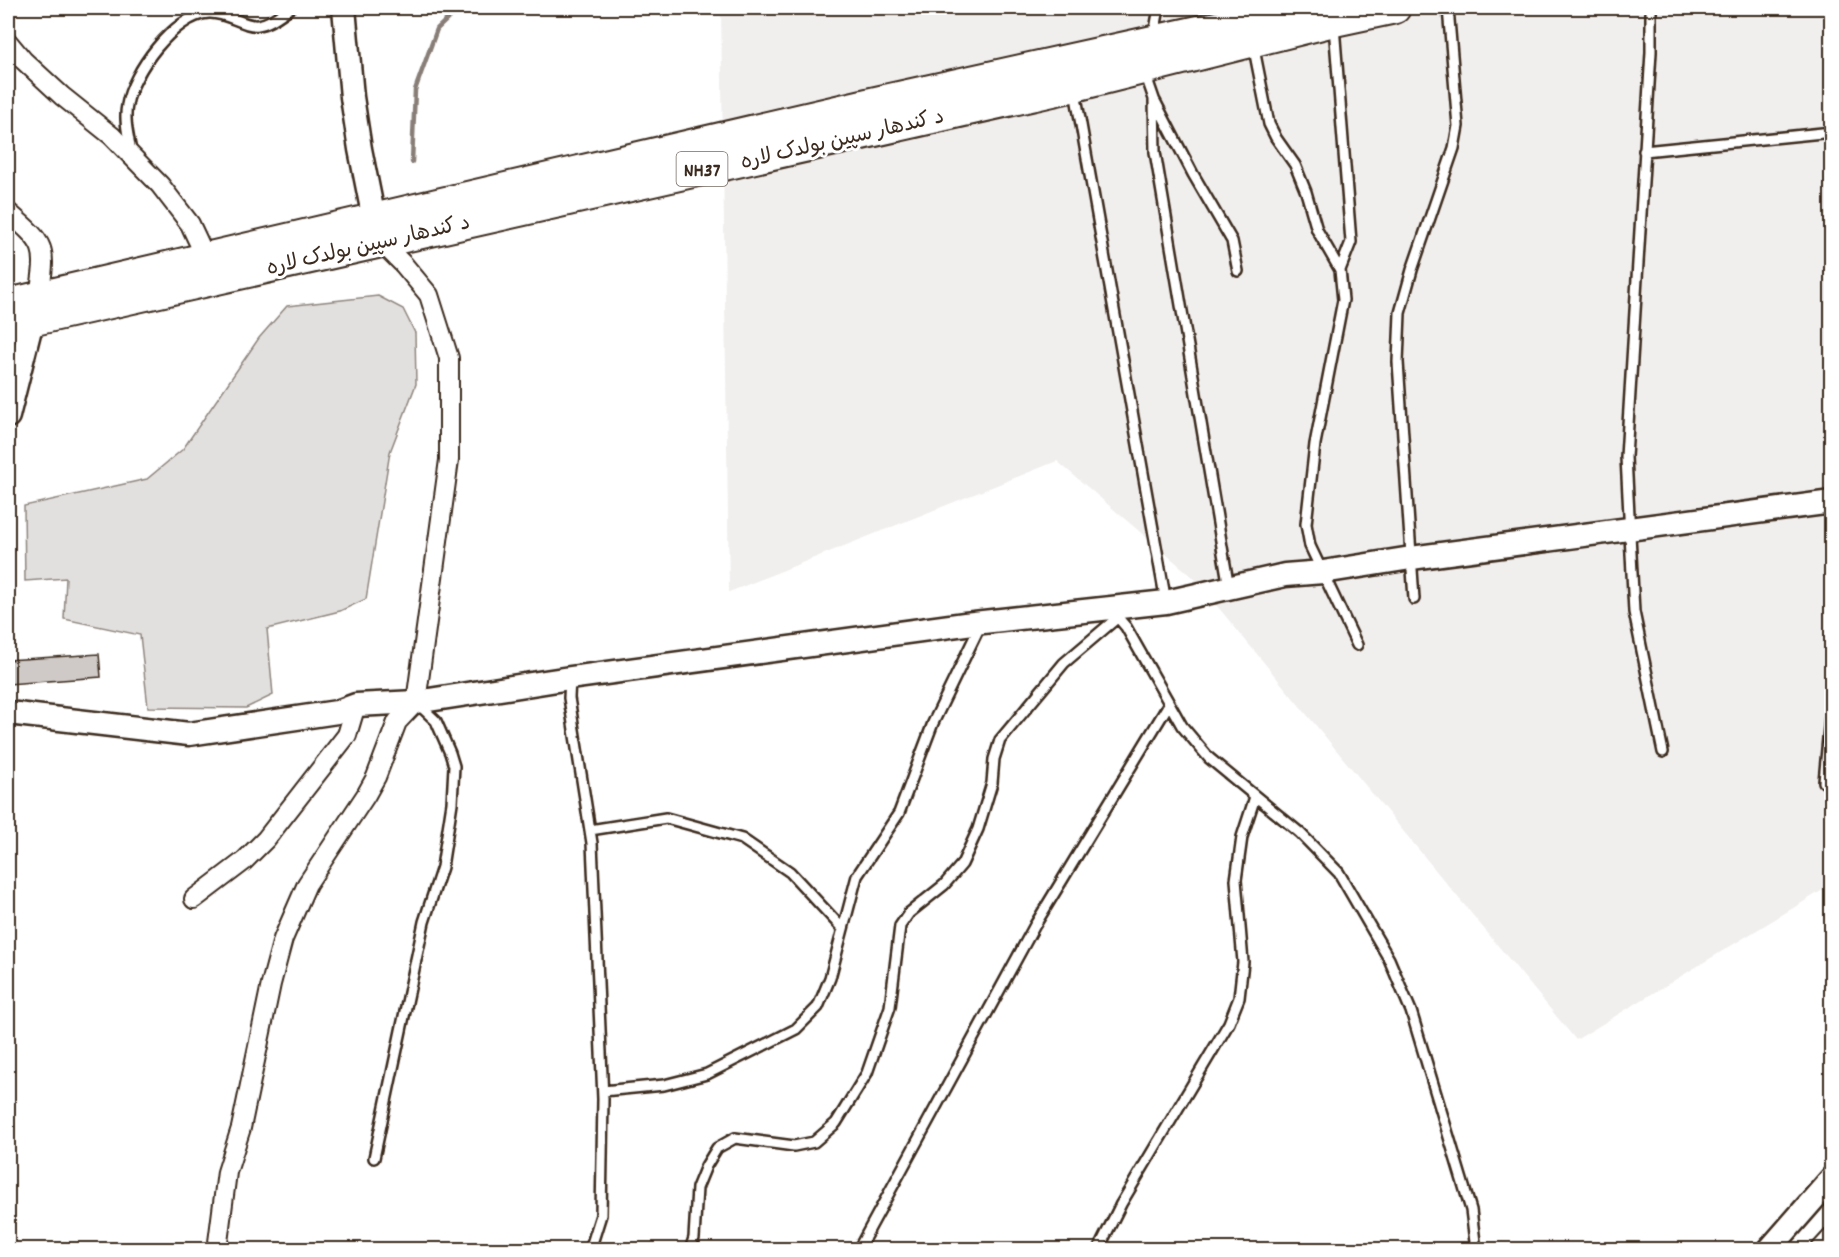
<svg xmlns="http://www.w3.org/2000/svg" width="1839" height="1257" font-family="Dekko,'Playpen Sans Arabic',sans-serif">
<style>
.built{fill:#f1efee}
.green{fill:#e2e0de;stroke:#8e857e;stroke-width:1.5}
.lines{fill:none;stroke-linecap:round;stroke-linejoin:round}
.stream{stroke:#887e77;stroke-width:4.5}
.building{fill:#cfcac7;stroke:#3b2a1e;stroke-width:1.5}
.service-casing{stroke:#3b2a1e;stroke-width:14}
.minor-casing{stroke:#3b2a1e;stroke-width:22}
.tertiary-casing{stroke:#3b2a1e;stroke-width:27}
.trunk-casing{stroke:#3b2a1e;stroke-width:34}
.service{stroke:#fff;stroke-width:9}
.minor{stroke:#fff;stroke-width:18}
.tertiary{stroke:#fff;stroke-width:22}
.trunk{stroke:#fff;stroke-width:30}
.labels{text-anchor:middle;stroke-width:6;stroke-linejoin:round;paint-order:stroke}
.shield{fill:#fff;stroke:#766a62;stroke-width:1.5}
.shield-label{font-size:20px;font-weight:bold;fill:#3b2a1e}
.street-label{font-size:21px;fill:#3b2a1e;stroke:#fff}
</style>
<rect width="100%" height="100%" fill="#fff"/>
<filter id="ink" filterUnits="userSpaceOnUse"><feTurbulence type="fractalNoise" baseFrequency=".0167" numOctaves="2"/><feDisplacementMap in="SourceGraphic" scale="12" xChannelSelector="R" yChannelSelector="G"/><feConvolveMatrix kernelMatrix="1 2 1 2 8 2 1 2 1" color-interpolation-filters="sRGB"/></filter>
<g filter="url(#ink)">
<path class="built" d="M721,8H1831V885L1576,1040L1194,578L1057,461L729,592Z"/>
<path class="green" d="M378,296L403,309L415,333L416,384L390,452L366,599L340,611L267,629L273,695L246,708L148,707L140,635L64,619L66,578L25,581L24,506L147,479L183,449L259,338L287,306Z"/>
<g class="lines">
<path class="stream" d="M412,162L415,90L437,29L459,8"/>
</g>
<path class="building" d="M99,654L101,677L8,684V660Z"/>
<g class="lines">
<g class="service-casing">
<path id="service" d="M1651,8V52L1626,457L1634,612L1663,752
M1334,26L1351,242L1340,270
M1154,35L1159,8
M1253,44L1269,124L1276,138L1295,165L1306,192L1317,230L1340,270L1343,300L1315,444L1306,524L1310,546L1357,645
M1145,73L1154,99L1155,152L1229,588
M1075,91L1166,602
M1155,101L1193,174L1232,241L1238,271
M131,151C128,135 124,120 127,105C132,73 174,15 209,13C227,12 244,27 258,25C269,24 281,14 290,8
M1644,151L1832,132
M1414,599L1398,362L1400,313L1412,270L1454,148L1458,126L1448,8
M1114,613L1126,627L1182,726L1209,758L1300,833L1339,873L1389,959L1411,1011L1471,1210L1476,1250
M570,678L569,698L592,843L603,1099L601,1215L590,1250
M1824,782L1832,694
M590,830L666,818L742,839L790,872L842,928
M603,1091L664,1085L707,1074L796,1029L818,1007L830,978L857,876L899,813L933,723L981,624
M374,1158L424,922L442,867L452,803L454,766L450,753L436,721L417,703
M690,1250L694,1238L697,1188L706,1166L717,1148L735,1138L794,1146L814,1142L836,1123L867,1073L890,1007L900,926L909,913L944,885L962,864L978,829L992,783L994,759L1000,740L1064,663L1117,618
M858,1250L1035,925L1169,704
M1098,1250L1121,1204L1229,1023L1239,998L1243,962L1236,880L1242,837L1255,797"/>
</g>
<g class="minor-casing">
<path id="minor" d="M8,42L23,60L62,96L112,136L160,185L190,224L206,258
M8,212C46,245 47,246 39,296
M194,899L244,861L266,839L347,735L356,705
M217,1250L227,1172L241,1128L271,984L283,939L307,884L366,795L376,777L397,722L416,702L449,460V358L429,295L404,265L380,241L379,235
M1820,1250L1832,1237"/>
</g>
<g class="tertiary-casing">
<path id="tertiary" d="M344,8L352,97L360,149L374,219
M8,416L35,309
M8,713L189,734L337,712L356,705L416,702L570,678L965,624L1166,602L1285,575L1323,572L1411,558L1832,502
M1769,1250L1832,1178"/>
</g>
<g class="trunk-casing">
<path id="trunk" d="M8,304L871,103L1303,8
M8,326L1075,86L1334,21L1395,8"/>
</g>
<use href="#service" class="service"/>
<use href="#minor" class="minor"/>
<use href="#tertiary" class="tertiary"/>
<use href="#trunk" class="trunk"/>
</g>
</g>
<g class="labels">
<rect class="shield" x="676.5" y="152" width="51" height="34" rx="4.5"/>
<g class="shield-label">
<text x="702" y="176">NH37</text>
</g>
<g class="street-label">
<text transform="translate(842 138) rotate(-13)" y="7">د کندهار سپین بولدک لاره</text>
<text transform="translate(368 244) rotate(-13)" y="7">د کندهار سپین بولدک لاره</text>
</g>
</g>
<rect width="1839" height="1257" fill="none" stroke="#fff" stroke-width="30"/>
<rect x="15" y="15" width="1809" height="1227" fill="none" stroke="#3b2a1e" stroke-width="2" filter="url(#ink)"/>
</svg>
